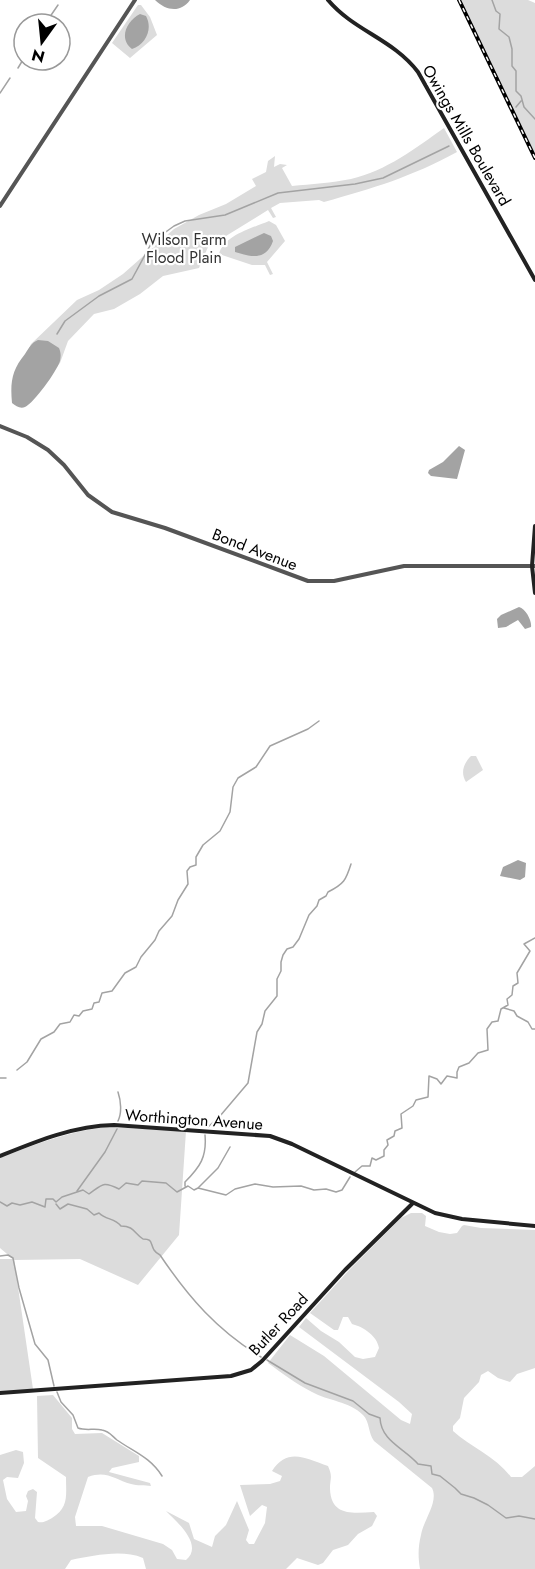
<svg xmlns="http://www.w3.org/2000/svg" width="535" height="1569" font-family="Jost,sans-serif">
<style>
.green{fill:#dcdcdc}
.water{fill:#a3a3a3}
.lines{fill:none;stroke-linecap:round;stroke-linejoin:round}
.stream{stroke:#a3a3a3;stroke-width:1.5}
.tertiary{stroke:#555;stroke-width:4}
.secondary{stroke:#222;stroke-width:4}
.rail-casing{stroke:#000;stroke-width:4}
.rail{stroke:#fff;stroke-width:1.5;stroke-dasharray:4.5;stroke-linecap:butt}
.labels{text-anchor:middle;stroke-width:4.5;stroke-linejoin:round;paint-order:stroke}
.street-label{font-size:16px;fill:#000;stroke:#fff}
.park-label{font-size:16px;fill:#333;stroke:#fff}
</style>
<rect width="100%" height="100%" fill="#fff"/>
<path class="green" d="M460,0H528L535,3V158Z
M138,5H141L150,17L157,35L130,58L112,43Z
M444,128L457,152C411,177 374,188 324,202L319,200L280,203L271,208L276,217L273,218L268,210L208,247L199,268L163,276L140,294L114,309L94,314L68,341L60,363L49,376L23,362L31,344L77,300L99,290L123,274L174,229L199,215L226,204L256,186L252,179L266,172L268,161L275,156L274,167L280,164L287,165L282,168L292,186C311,184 332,183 351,179C386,171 416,148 444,128Z
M269,221L276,225L285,241L267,262L273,274L270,275L265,265H252L219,254C224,235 253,228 269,221Z
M471,756H476L483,770L466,782C460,772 464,763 471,756Z
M107,1127L186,1131L179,1235L138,1285L80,1259L14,1260L33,1389L0,1392V1259H13L0,1248V1158C36,1144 69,1131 107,1127Z
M411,1213H422L426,1216L425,1226L439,1232L450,1234L457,1233L462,1226L464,1225L481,1228L535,1230V1368L517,1374L510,1382L498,1378L488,1371L481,1375L479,1382L464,1398L460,1418L453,1426V1431C471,1447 496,1457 511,1477H522L535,1466V1569H420C418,1557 418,1547 421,1535C423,1521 439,1502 432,1488L374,1441C368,1433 370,1422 363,1415C349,1401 328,1401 312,1392C296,1384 282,1373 268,1363L290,1335L324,1356L401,1420L410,1424L412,1414L399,1402L299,1327L306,1318L321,1331L339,1342L355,1357L363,1359L375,1357L379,1348C377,1336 364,1327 352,1324L348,1317H343L338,1330H334L310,1313L351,1268L401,1218Z
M53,1395L72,1418V1429L75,1434L102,1433L139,1456V1462L112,1468L109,1472L150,1483L151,1486C145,1485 137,1486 131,1484C115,1480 107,1470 88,1477L75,1517L76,1526H102L163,1544L172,1550L177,1559L186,1560C204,1545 177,1522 166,1511L189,1523L194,1539L212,1547L215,1536L226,1525L237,1501L249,1530L246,1540L249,1544H254L265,1523L267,1507L262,1505L250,1516L240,1485L270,1484L280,1481L282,1476L272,1471C287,1447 306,1458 328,1466C333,1477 330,1478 330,1489C331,1517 354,1513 374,1512L377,1516L372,1526L358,1534L348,1545L333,1550L323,1563L318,1565L297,1558L286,1569H146L143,1558C121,1549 93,1556 71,1560L65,1569H0V1455L16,1450L23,1452L24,1463L18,1478L7,1477L3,1480L7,1499L16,1512L26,1511L28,1501L26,1496L28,1491L33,1489L37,1492L35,1518L38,1522C44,1523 46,1521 52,1518C69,1507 66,1496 66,1477L38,1458L37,1396Z"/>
<path class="water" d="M155,0H190C181,13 166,11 155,0Z
M140,14L146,16C153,29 146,44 132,49C118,38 127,21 140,14Z
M264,233L271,236L273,241C266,261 251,257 235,252V247Z
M38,340L48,341L59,348C61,353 61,356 60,361C57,371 34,403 25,407C20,409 16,406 12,403C10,382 12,370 25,354C29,348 31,343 38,340Z
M459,446L465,450L457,479L431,476L428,473L429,470L443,462Z
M519,607C526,609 532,621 531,627L525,629L518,620L506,627L498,628L497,619L501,615Z
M518,860L526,863L525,877L520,880L500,876L503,867Z"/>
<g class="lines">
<path class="stream" d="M492,0L496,11L500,14L499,29L509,37L512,49V66L516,71V91L521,96L524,107L535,119
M45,24L58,5
M18,68L24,58
M0,93L10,78
M516,107L521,101
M57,334L65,321L99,296L132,279L152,242L174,226L185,221L225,215L278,193L355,184L383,178L449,146
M504,1008L514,1011L517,1016L528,1022L532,1029H535
M17,1070L27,1062L41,1039L54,1032L60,1024L70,1022L74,1015L79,1016L83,1011L92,1009L94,1003L99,1002L102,993L112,991L125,973L136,967L141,957L155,940L159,931L172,916L178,900L188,884L187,871L190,867L196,865V857L203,845L220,831L230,812L233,787L238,778L256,767L270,746L308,729L319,721
M0,1078H6
M118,1121C122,1113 121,1101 118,1092
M208,1127L220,1116L248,1083L257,1032L262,1024L265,1011L277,996V979L281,971V962L283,955L287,949L293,947L299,939L309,915L317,906L319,900L326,896L328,892C344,884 346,880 351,864
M355,1172L362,1166H370L372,1158L376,1160L384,1156V1150L388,1145L387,1140L394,1136L395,1131L402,1128L401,1114L413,1106L416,1100L428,1097L429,1076L437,1079L441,1084L447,1076L457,1078V1072L459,1067L469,1063L478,1053L488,1050L487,1029L492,1022L498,1021L501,1009L508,1005L507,999L512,995L513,986L518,983L517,973L530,951L524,944L535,938
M185,1186V1182C200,1167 207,1157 205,1135
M198,1188L218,1168L230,1147
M77,1191L105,1152L117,1129
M0,1202L7,1206L12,1203L20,1205L32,1202L45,1207L46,1199H53L56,1202L62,1197L83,1190L89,1194C103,1184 103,1181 119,1189L126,1183L138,1185L142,1181L166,1183L177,1192L188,1186L194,1190L198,1188L226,1195L235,1189L255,1184L273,1187L301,1186L314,1190L326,1189L336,1192L342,1190L350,1177
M56,1204L60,1209L68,1204L87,1209L94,1215L99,1213C106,1220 115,1218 121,1226C134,1226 134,1233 143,1239C153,1239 150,1243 154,1250C156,1253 158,1254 160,1255C189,1298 217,1330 261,1357
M0,1256L8,1255L13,1258L19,1288L35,1344L48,1360L54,1386
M267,1360L305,1383L353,1401L369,1414L380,1418C381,1441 404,1448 418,1464L431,1466L432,1474L440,1476L455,1488L461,1494L474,1498L488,1505L506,1518L519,1516L535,1519
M57,1392L61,1402L73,1415L78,1428C86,1431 94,1428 102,1430C109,1431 112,1436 117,1440C134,1452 150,1457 162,1476"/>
<path class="tertiary" d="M0,206L135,0
M0,426L27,437L48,450L64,465L88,495L112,512L165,528L308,581H334L404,566H535"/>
<path class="secondary" d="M328,0C354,31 393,39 418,72L535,280
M535,526L532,566L535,593
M0,1156C37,1141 73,1126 114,1125L270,1136L292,1144L435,1213L462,1219L535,1226
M0,1393L231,1376L251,1370L262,1361L345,1270L412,1204"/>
<g class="rail-casing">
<path id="rail" d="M459,0L535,158"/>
</g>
<use href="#rail" class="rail"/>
</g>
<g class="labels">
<g class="street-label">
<text transform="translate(467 135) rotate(60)" y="6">Owings Mills Boulevard</text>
<text transform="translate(255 549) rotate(21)" y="6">Bond Avenue</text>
<text transform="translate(194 1119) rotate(4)" y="6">Worthington Avenue</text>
<text transform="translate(278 1324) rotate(-47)" y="6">Butler Road</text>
</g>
<g class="park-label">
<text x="184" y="245">Wilson Farm<tspan x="184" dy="18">Flood Plain</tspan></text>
</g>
</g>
<g transform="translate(42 42) rotate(195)"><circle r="28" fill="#ffffff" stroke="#999999" stroke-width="1.5"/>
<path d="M0-4.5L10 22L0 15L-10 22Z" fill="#000000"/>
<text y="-9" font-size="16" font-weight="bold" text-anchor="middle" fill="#000000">N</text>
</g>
</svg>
